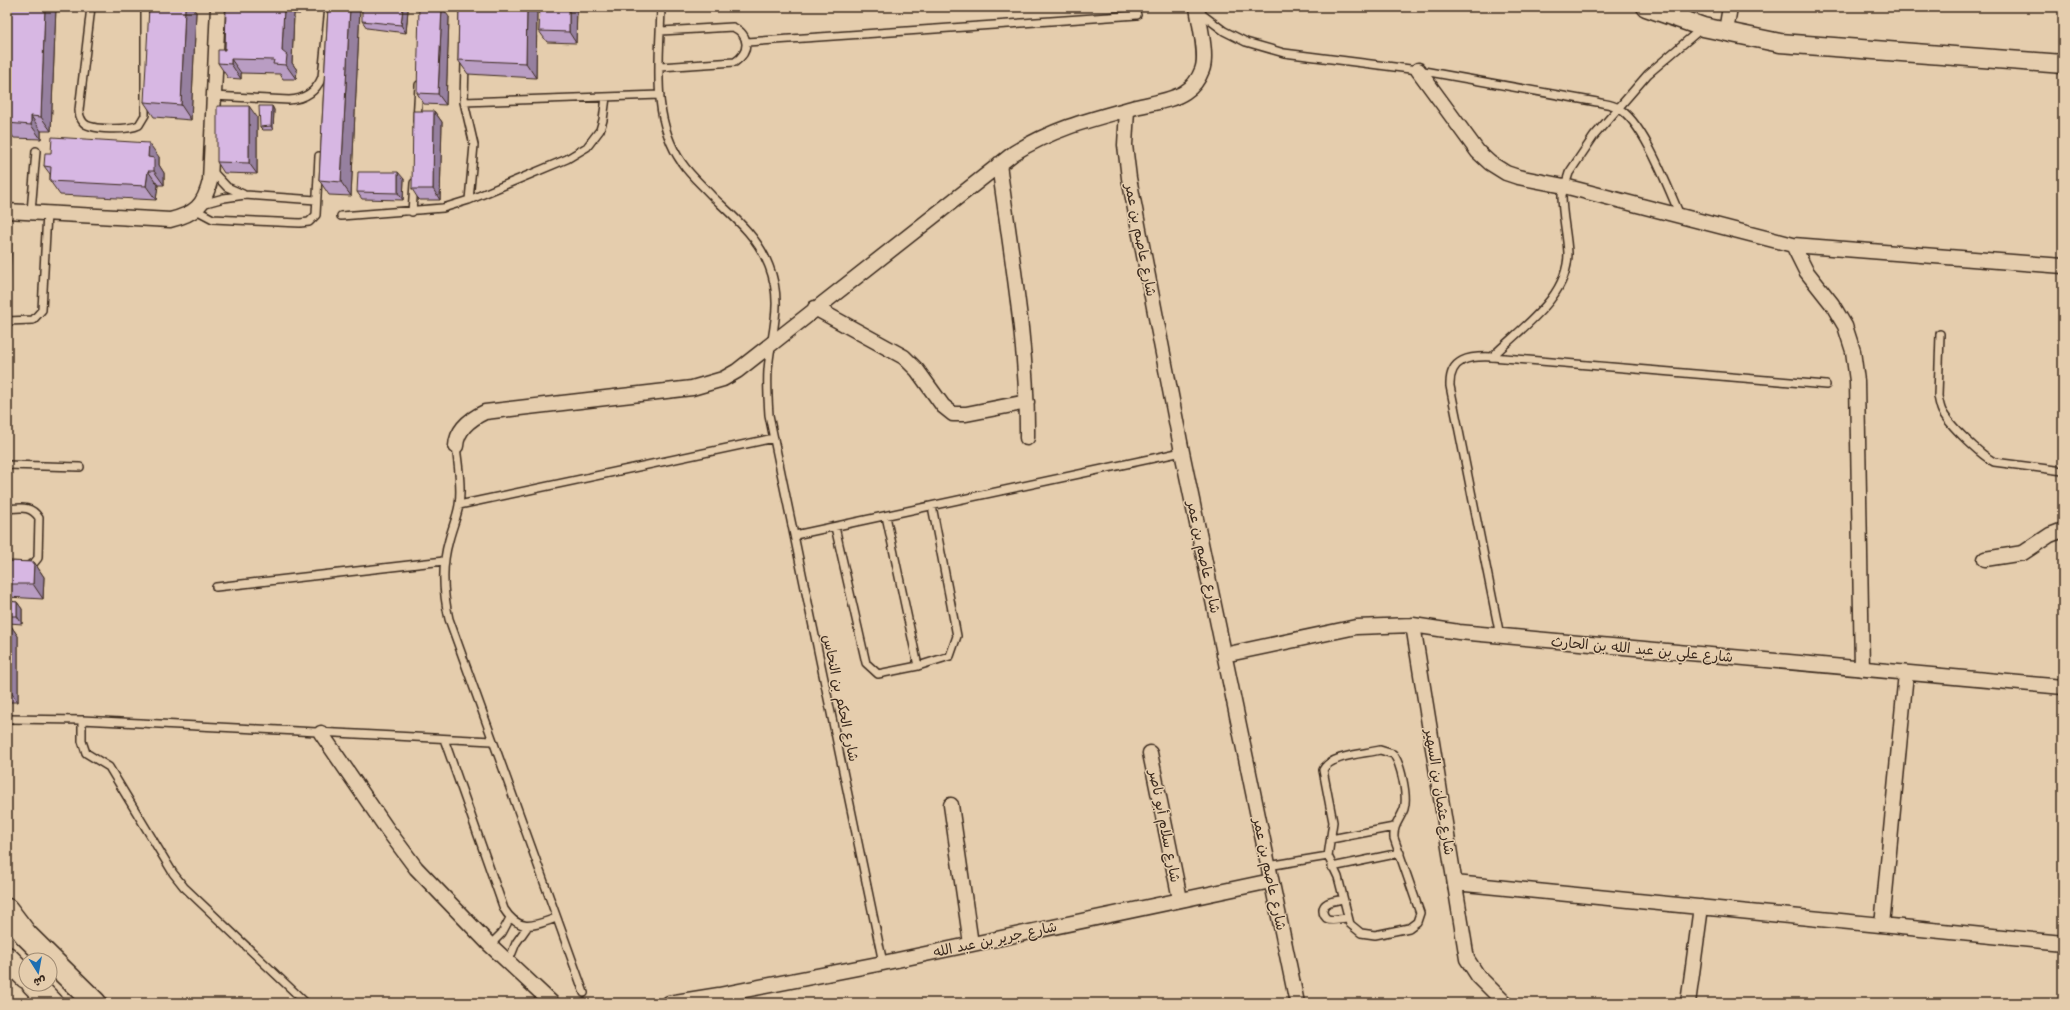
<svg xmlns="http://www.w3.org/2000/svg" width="2070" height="1010" font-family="'Comic Neue','Playpen Sans Arabic',sans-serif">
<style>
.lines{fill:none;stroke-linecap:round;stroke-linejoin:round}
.service-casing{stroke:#3b2a1e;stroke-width:10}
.minor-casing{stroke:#3b2a1e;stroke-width:17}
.tertiary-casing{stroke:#3b2a1e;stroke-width:21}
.trunk-casing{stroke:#3b2a1e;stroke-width:25}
.service{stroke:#e5cdad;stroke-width:7}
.minor{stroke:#e5cdad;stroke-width:14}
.tertiary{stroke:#e5cdad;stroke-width:18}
.trunk{stroke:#e5cdad;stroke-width:22}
.wall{fill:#b99dc3;stroke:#3b2a1e}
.shaded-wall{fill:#96809f;stroke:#3b2a1e}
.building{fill:#d7b7e3;stroke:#3b2a1e}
.labels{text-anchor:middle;stroke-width:3;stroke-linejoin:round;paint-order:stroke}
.street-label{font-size:14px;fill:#3b2a1e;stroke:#e5cdad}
</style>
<rect width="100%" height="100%" fill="#e5cdad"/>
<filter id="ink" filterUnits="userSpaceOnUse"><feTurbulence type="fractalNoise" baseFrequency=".025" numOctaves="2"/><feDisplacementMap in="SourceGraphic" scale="8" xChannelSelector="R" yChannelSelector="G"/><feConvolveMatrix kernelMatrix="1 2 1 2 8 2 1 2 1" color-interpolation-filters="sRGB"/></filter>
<g filter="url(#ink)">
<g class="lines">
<g class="service-casing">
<path id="service" d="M91,7L79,110C79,114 80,118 83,122C90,131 129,130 139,125L145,115V7
M661,7C660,58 650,118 682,163C690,175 702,185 712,196C734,217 758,237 769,266C784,304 771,332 768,370C767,385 768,400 769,415L883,963
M1199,12L1224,31L1246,42L1284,53L1418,70L1597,102C1604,104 1612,104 1618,108C1643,121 1668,188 1680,215
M747,42L1137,15
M465,61L464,102L474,145L469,200
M660,67L735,62C750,52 750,35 733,27L661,31
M213,96L289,100C305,99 316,92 322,77L329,7
M464,102L660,95
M417,121L419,85
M212,171L227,187L243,194
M202,204L224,198L245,195L316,200
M196,210L213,219L300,223L309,222L316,215L319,156
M31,212L36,151
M412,212L414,183
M341,216L443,208L469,200L567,159L587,147L600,130L603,120L606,97
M7,321L33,320L42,310L47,213
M1940,334L1938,396C1939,401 1940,407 1942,411C1949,425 1981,455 1994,462L2063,471
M1492,357C1520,328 1568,299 1568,253C1567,233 1562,215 1562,195L1569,173L1594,136L1648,74L1702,28
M456,446C458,465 462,486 459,505C457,517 452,528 449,540C441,567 443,593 449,619L584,993
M7,465L80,467
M459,505L774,438
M7,509C20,508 31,505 39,518L38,558L34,563L27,566
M886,516L918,666
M835,527L866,663L878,674L918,666L950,656L957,636L932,506
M795,535L1182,452
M216,587L444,561
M1500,636L1450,386C1449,358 1470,356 1492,357L1826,385
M7,719L82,720L492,741
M82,720V741L86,753L109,767L173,873L184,887L306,1003
M444,739L504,909C519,933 534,926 556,918
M1380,750L1393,754C1401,763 1408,797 1404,809C1400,820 1393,825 1394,838L1420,913L1417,922L1409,928L1375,935L1361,933L1350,924L1338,877L1328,856L1333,822L1323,770C1330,755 1364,754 1380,750Z
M1331,839L1394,827
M1268,866L1328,856
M1332,867L1400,853
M1343,899C1336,901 1322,901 1323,911C1323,914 1325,918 1328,919C1333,921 1342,918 1348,918
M490,945L502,933L510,918
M508,963L516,943L528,926"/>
</g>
<g class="minor-casing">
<path id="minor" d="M1726,31L1730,7
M1418,70L1478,152L1490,163L1506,173L1518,177L1564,186L1793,245L2063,266
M1127,110L1125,145L1129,178L1182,452L1297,1003
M999,164C1011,255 1028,346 1027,438
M7,211L170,220C195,214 204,206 210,181L218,7
M1793,245L1806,271L1832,304L1845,326L1853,351L1857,381L1862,669
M815,308L904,357L917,370L943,406L953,414H966L1027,402
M456,446C457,429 470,419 485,412L692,388L723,379L737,371L1014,153C1054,128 1092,119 1136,107C1151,103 1172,101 1185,92C1193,87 1199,78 1202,70C1208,55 1199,23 1197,7
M1985,559L2023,553L2050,535L2063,530
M1413,625L1467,959L1478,976L1505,1003
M1224,655L1356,627L1413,625L1459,632L2063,687
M321,733L387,829L416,868L490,945L552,1003
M1150,753L1180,899
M951,805L971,944
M1455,883L2063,943
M1882,925L1906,673
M669,1003L719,995L883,963L1271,881
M1688,1003L1701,907"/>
</g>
<g class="tertiary-casing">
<path id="tertiary" d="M1646,7L1703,27L1780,43L2063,64"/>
</g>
<g class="trunk-casing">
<path id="trunk" d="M7,910L26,935L95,1003
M7,958L26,977
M33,984L52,1003"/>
</g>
<use href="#service" class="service"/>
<use href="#minor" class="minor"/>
<use href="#tertiary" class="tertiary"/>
<use href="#trunk" class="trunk"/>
</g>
<path class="wall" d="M7,7H56L51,131H41V139L14,138L7,128Z
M226,7H300V14H294L292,63L297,70L296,79H283L280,74L241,73V79L228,78L218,63L225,50Z
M328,7H360V8L351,196L329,195L319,180Z
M459,7H537L536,78L468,74L458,60Z
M540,7H577L576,43L547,42L539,31Z
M408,10L406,33L367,28L362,21Z
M196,12L191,120L154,117L144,102Z
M449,17L446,105L424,104L417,93Z
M272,106L274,110L273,130H263L260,127Z
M434,111L442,122L440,200H419L412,189Z
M257,117V174L224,173L217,162Z
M51,153L159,157V165L164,173V185H158L156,200L60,195L50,181V174L44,166Z
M404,179L403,200L362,199L357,192Z
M7,561L34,562L44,577L43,599L7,597Z
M7,601L17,602L22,609V624L9,623L18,636V702H7Z"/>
<path class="shaded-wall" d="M45,7H56L51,131L41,117Z
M185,7H192L196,12L191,120L181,105Z
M284,7H290L294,14L292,63L297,70L296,79L286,65L282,51Z
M295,7H300V14Z
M350,7H360V8L351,196L341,182Z
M403,7H406L408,10L406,33L401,25Z
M442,7L449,17L446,105L438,94Z
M527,7H537L536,78L526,63Z
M569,7H577L576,43L569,32Z
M231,59L241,73V79L231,64Z
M249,106L257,117V174L249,163Z
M272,106L274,110L273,130L271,126Z
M434,111L442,122L440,200L433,189Z
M31,116L41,131V139L31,125Z
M149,143L159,157V165L164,173V185L154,171L148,157Z
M148,171L158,185L156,200L146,186Z
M398,172L404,179L403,200L398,193Z
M7,230L12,237L8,313L7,311Z
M7,478L8,480L7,494Z
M34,562L44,577L43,599L33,584Z
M17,602L22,609V624L17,616Z
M8,622L18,636V702L8,688Z"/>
<path class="building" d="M7,7H45L41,117L31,116V125L7,123Z
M149,7H185L181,105L144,102Z
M226,7H284L282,51L287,55L286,65L273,64L274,60L231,59V64L218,63V50H225Z
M328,7H350L341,182L319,180Z
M362,7H403L401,25L362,21Z
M419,7H442L438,94L417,93Z
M459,7H527L526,63L458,60Z
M540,7H569V32L539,31Z
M217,106H249V163L217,162Z
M259,106H272L271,126L260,127Z
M413,111H434L433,189H412Z
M52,137L149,143L148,157L154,158V171H148L146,186L50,181L51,167L44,166L45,153H51Z
M358,172H398V193L357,192Z
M7,561L34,562L33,584H7Z
M7,601L17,602V616H7Z
M7,622H8V688H7Z"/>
</g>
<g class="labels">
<g class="street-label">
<text transform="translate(1141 240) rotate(79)" y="5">شارع عاصم بن عمر</text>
<text transform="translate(1204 557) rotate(78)" y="5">شارع عاصم بن عمر</text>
<text transform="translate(1642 649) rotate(5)" y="5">شارع علي بن عبد الله بن الحارث</text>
<text transform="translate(841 698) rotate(78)" y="5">شارع الحكم بن النحاس</text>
<text transform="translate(1440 792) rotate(81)" y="5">شارع عثمان بن السهير</text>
<text transform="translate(1165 826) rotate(79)" y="5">شارع سلام أبو ناصر</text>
<text transform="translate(1270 874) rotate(78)" y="5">شارع عاصم بن عمر</text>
<text transform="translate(995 939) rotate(-12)" y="5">شارع جرير بن عبد الله</text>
</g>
</g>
<rect width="2070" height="1010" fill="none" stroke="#e5cdad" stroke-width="24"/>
<rect x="12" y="12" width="2046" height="986" fill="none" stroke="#3b2a1e" stroke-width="1.5" filter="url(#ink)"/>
<g transform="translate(38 972) rotate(169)"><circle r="19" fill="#e5cdad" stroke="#a18c74"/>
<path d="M0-3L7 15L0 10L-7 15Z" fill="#1f6fb2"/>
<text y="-6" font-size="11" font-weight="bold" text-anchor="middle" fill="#3b2a1e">ش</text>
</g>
</svg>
